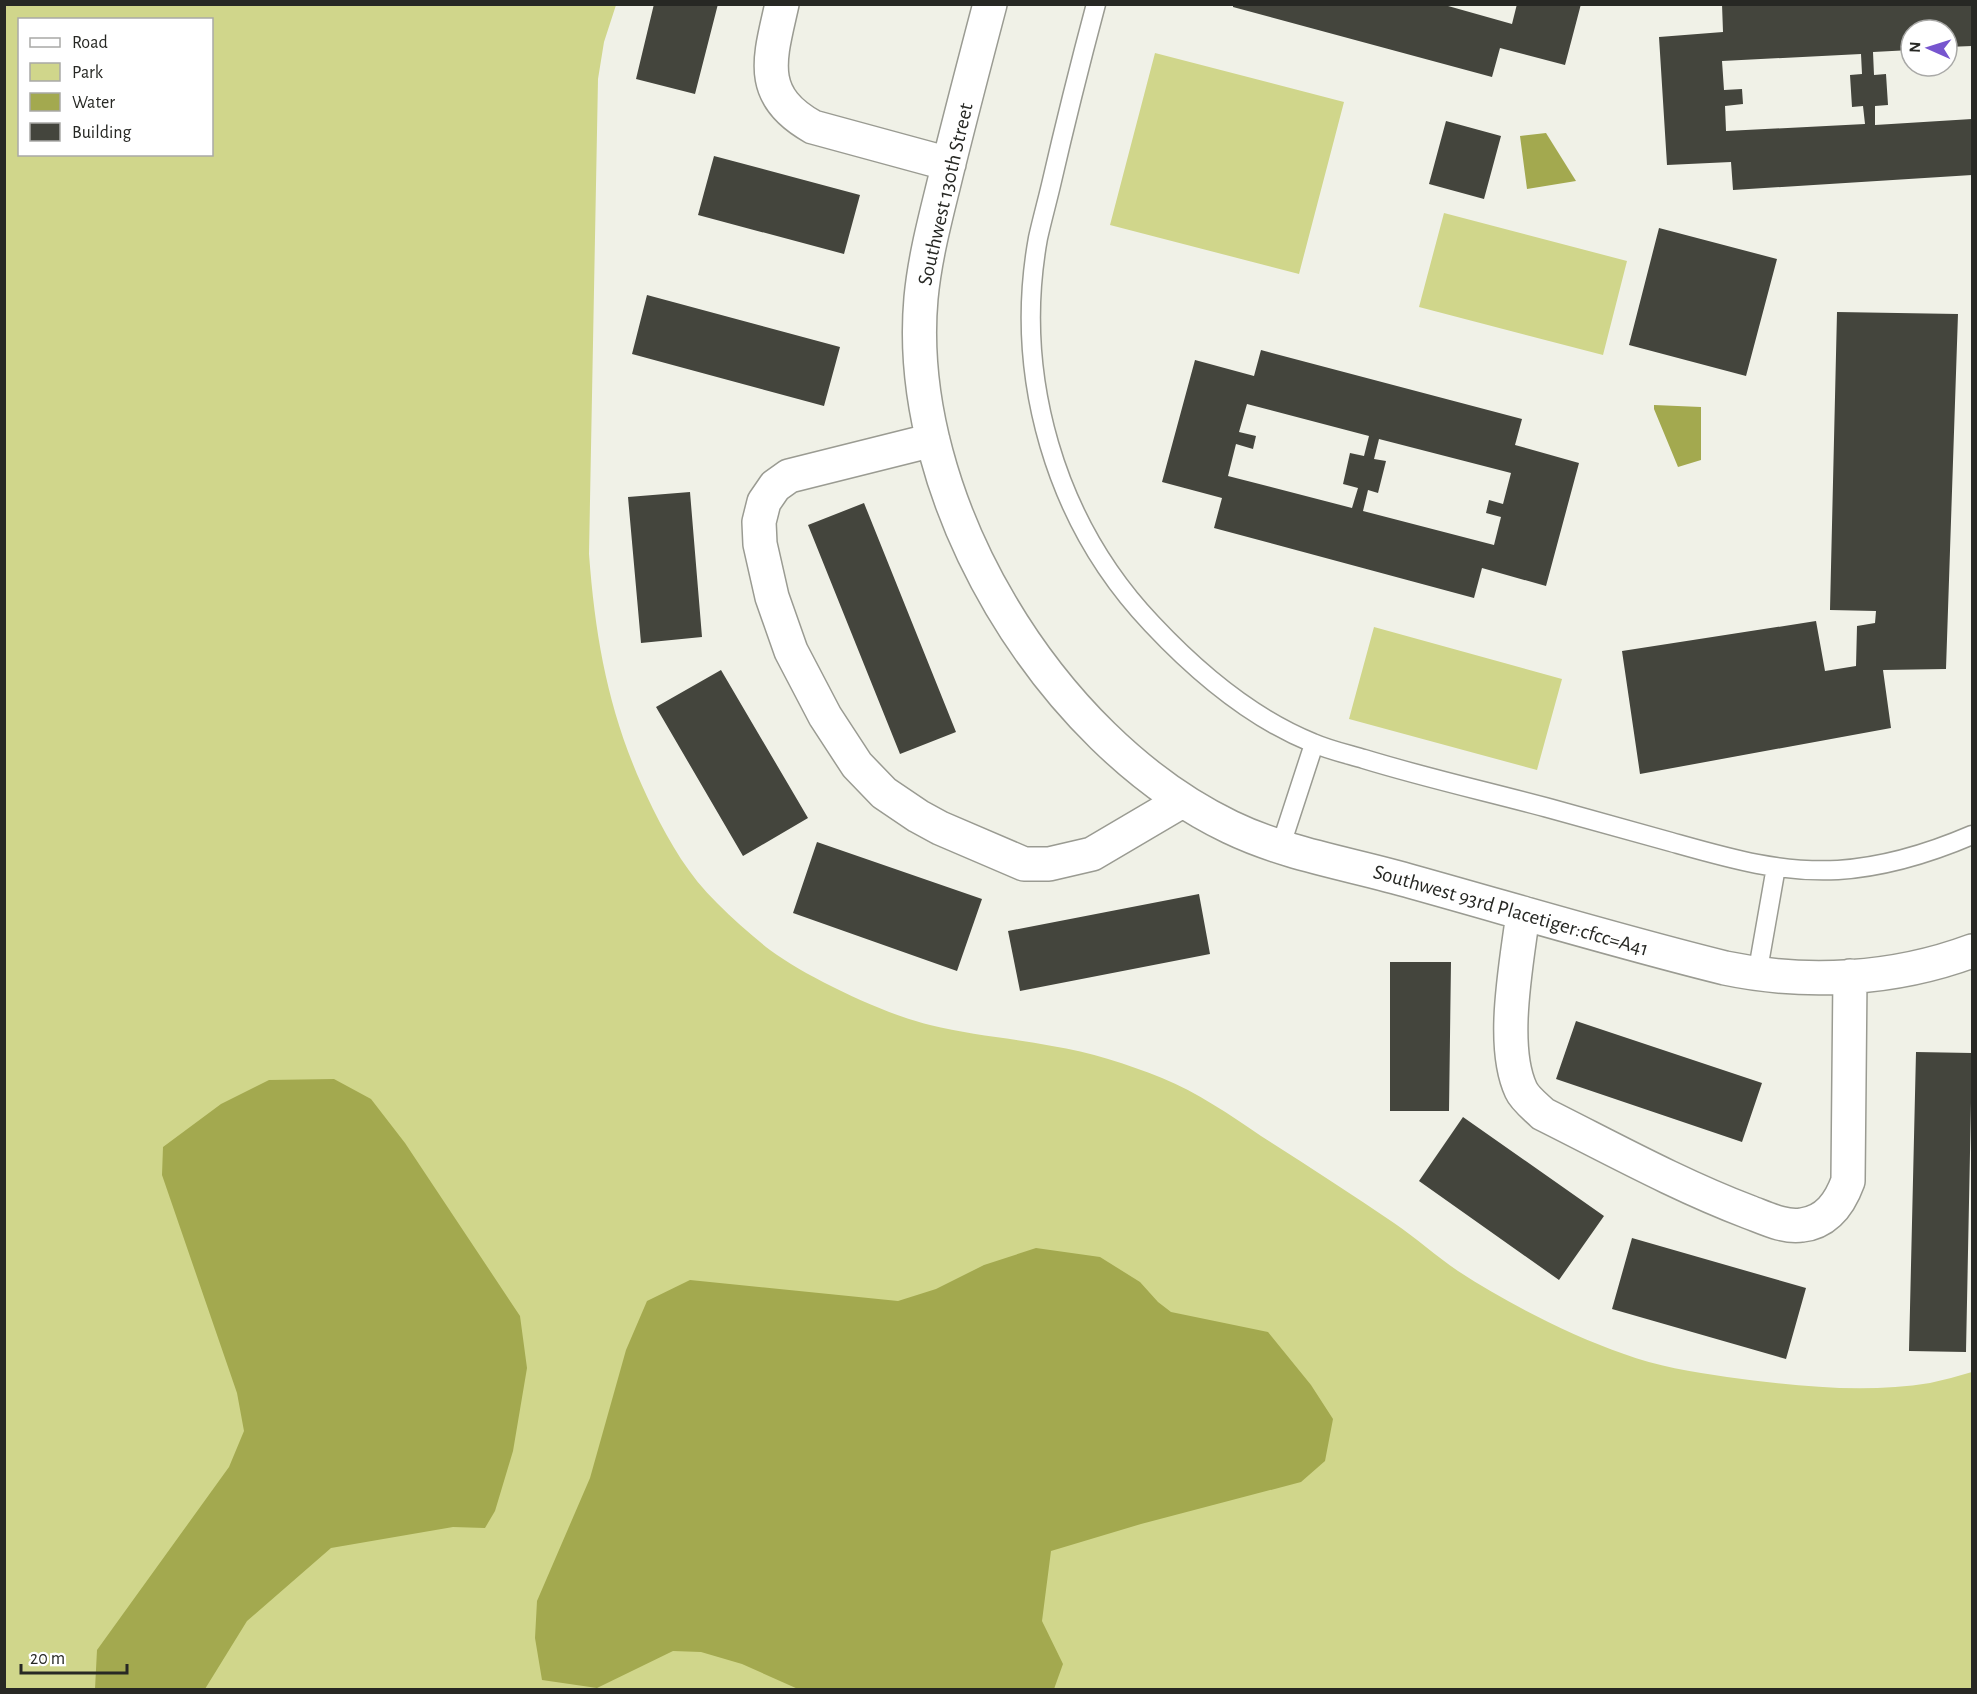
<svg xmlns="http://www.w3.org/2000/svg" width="1977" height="1694" font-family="'Alegreya Sans',sans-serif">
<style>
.green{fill:#d0d68b;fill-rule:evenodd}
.water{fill:#a3a94f}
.building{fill:#44453d;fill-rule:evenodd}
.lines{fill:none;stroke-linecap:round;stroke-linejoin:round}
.service-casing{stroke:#9a9b92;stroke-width:21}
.minor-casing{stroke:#9a9b92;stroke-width:36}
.service{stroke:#fff;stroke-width:18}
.minor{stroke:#fff;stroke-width:33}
.labels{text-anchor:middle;stroke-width:6;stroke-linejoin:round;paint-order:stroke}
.street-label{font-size:21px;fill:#272824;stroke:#fff}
</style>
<rect width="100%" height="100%" fill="#f0f1e7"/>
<path class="green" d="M5,5H616L604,42L598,79L589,554C596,648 611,724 653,809C670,843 689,876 717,903C734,920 752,936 770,950C808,978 884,1014 930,1025C970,1035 1011,1038 1052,1046C1090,1052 1127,1064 1162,1078C1197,1092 1230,1115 1261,1136C1306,1165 1350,1193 1394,1223C1416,1238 1436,1256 1458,1271C1509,1304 1567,1334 1624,1354C1656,1366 1693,1372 1727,1377C1794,1386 1863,1394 1930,1383C1944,1380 1958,1376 1972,1372V1689L5,1690ZM20,20H212V154H20Z
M1155,53L1344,102L1299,274L1110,225Z
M1444,213L1627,261L1603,355L1419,307Z
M1374,627L1562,679L1537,770L1349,719Z"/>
<path class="water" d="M1546,133L1576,181L1527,189L1520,136Z
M1654,405L1701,407V460L1678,467L1654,409Z
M334,1079L371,1099L405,1143L520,1316L527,1368L513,1451L495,1511L485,1528L453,1527L331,1548L247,1621L205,1689H95L97,1650L229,1467L244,1431L237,1393L162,1175L163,1147L221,1104L269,1080Z
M1036,1248L1100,1257L1140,1282L1158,1302L1171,1312L1268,1332L1311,1385L1333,1419L1325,1461L1301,1482L1141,1524L1051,1551L1042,1621L1063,1664L1054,1689H798L742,1664L701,1652L673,1651L597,1688L542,1680L535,1638L537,1601L590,1478L626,1350L647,1301L690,1280L898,1301L936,1289L984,1265Z"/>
<path class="building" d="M654,4H718L695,94L636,79Z
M1233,4H1441L1512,24L1517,4H1581L1565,65L1500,48L1492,77L1233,7Z
M1722,4H1972V46L1947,47V30H1911V50L1873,52L1874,75L1886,74L1888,105L1875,106V125L1972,119V175L1733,190L1731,162L1667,165L1659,37L1723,32ZM1861,54L1862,74L1850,75L1852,107L1863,106L1865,124L1726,131L1725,106L1743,104L1742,89L1724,90L1722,61Z
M1446,121L1501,136L1484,199L1429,184Z
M714,156L860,195L844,254L698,215Z
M1659,228L1777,259L1746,376L1629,345Z
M647,295L840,347L824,406L632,354Z
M1837,312L1958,314L1946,669L1883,670L1891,728L1640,774L1622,651L1816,621L1825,671L1856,666L1857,626L1875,623L1876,611L1830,610Z
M1261,350L1522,419L1515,445L1579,463L1546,586L1482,568L1474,598L1214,528L1222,498L1162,482L1195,360L1254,376ZM1247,404L1369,436L1364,456L1350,453L1343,484L1358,488L1352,508L1228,476L1236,444L1253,449L1256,436L1239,432ZM1379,439L1511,473L1503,504L1489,500L1486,513L1501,517L1494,545L1363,511L1368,490L1378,493L1386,461L1374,459Z
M690,492L702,637L641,643L628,497Z
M864,503L956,732L900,754L808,525Z
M721,670L808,818L743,856L656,707Z
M817,842L982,899L957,971L793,913Z
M1199,894L1210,954L1020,991L1008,931Z
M1390,962H1451L1449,1111H1390Z
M1576,1021L1762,1083L1742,1142L1556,1079Z
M1916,1052L1972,1053L1966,1352L1909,1351Z
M1463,1117L1604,1216L1559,1280L1419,1181Z
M1632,1238L1806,1288L1786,1359L1612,1309Z"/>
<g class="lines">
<g class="service-casing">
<path id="service" d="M1096,4C1080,64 1065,124 1051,185C1047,202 1042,220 1038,238C1013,376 1055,522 1152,624C1197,672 1251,718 1313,743C1329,750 1347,754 1364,759C1426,778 1489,792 1552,809C1591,820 1631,831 1671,842C1728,858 1778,873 1838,870C1884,867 1930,853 1972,835
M1280,848L1314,744
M1757,975L1776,867"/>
</g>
<g class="minor-casing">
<path id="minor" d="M782,4C770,58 756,95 813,127L949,164
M990,4C975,61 960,118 946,175C936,216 925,256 921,298C903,499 1049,740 1230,827C1288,855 1352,864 1413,882C1517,911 1620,942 1725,968C1806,985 1894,980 1972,951
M933,440L789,476L775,486L764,502L759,522L760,544L772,597L791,651L825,716L857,765L884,793L918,816L940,828L1024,864H1049L1092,854L1182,801
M1523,913C1517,962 1500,1045 1521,1090C1525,1099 1536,1107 1543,1114C1611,1148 1678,1185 1749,1212C1765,1218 1785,1228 1802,1225C1827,1222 1840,1203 1848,1181L1850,976"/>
</g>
<use href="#service" class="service"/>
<use href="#minor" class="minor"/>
</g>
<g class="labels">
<g class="street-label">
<text transform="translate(945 194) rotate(-77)" y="7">Southwest 130th Street</text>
<text transform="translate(1511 910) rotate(16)" y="7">Southwest 93rd Placetiger:cfcc=A41</text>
</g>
</g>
<rect width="1977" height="1694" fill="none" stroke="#272824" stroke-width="12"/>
<rect x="18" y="18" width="195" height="138" fill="#ffffff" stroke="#a9a9a7" stroke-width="1.5"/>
<rect x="30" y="38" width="30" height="9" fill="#ffffff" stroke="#a9a9a7" stroke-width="1.5"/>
<text x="72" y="48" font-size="18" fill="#272824">Road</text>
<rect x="30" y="63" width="30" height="18" fill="#d0d68b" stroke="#a9a9a7" stroke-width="1.5"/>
<text x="72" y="78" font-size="18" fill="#272824">Park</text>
<rect x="30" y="93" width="30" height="18" fill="#a3a94f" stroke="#a9a9a7" stroke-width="1.5"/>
<text x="72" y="108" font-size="18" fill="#272824">Water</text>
<rect x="30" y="123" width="30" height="18" fill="#44453d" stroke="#a9a9a7" stroke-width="1.5"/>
<text x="72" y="138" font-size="18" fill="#272824">Building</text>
<g transform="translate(1929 48) rotate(273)"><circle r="28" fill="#ffffff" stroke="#a9a9a7" stroke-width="1.5"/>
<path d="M0-4.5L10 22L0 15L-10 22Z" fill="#7755cf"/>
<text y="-9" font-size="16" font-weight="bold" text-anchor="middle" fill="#272824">N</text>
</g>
<path d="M21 1664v9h106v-9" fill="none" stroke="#272824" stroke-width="3"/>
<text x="30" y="1664" font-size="18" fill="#272824" stroke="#ffffff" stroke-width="4.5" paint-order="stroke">20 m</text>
</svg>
